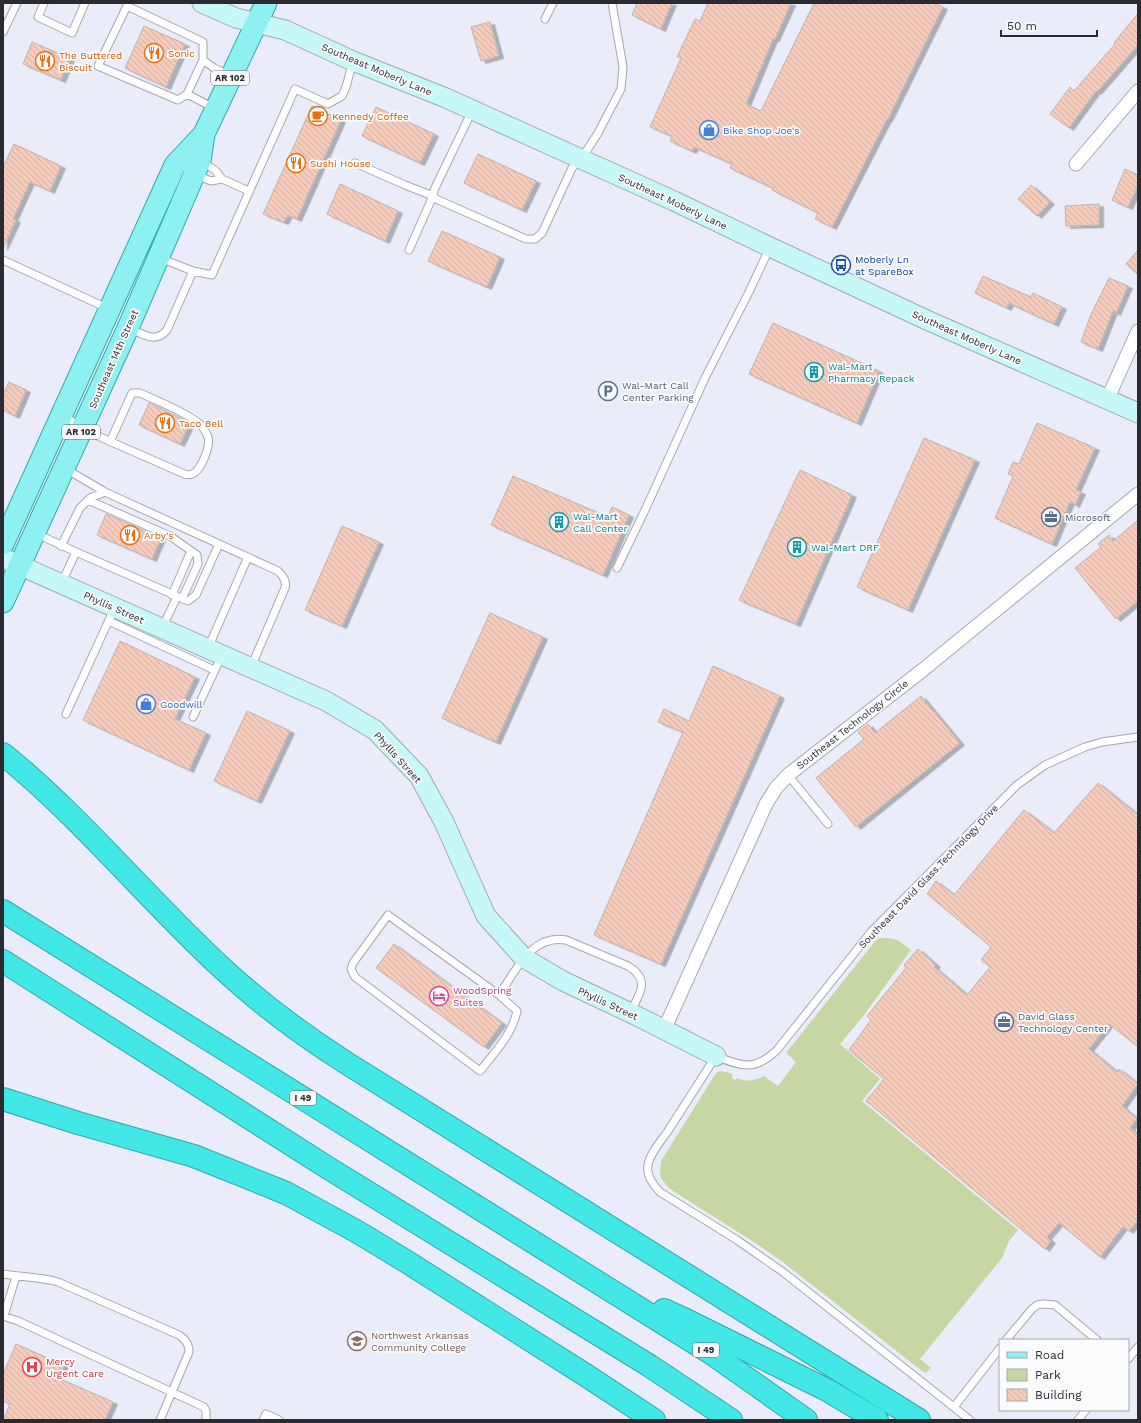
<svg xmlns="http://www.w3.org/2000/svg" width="1141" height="1423" font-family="'Work Sans',sans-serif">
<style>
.green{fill:#c6d7a4}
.building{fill:url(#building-back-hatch);stroke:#c0b3ae;filter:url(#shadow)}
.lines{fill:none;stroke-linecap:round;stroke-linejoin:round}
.lane-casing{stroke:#a5a7b2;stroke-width:9}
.street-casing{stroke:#a5a7b2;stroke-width:15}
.secondary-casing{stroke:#a5a7b2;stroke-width:21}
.primary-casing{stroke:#39a6a7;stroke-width:23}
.highway-casing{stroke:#39a6a7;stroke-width:24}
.lane{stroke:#fff;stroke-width:7}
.street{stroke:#fff;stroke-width:13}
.secondary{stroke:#c6f8f8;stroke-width:19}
.primary{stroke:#8df1f1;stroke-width:21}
.highway{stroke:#41e8e7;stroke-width:22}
.labels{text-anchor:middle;stroke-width:3.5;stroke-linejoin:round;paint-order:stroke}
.shield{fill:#fafbfd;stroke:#68696e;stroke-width:1}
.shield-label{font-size:9px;font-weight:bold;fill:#2a2b30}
.food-label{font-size:10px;fill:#c56008;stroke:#fafbfd;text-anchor:start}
.street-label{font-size:10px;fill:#2a2b30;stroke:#fafbfd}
.shop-label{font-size:10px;fill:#366cbe;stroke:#fafbfd;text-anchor:start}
.transit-label{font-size:10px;fill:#164399;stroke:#fafbfd;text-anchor:start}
.culture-label{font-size:10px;fill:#0d838f;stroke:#fafbfd;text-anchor:start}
.service-label{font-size:10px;fill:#4e5e75;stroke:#fafbfd;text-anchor:start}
.hotel-label{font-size:10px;fill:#b23c85;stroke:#fafbfd;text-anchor:start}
.education-label{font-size:10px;fill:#785e54;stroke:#fafbfd;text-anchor:start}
.health-label{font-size:10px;fill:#be3a42;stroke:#fafbfd;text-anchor:start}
</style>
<defs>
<pattern id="building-back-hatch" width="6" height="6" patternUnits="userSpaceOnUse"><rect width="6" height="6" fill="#f7cbba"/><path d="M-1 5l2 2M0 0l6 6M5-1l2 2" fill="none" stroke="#d4aea0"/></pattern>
<filter id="shadow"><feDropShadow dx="4.5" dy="2.5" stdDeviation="0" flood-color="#0004"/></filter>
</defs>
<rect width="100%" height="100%" fill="#eaedf9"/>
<path class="green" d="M880,938C897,938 898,940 911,950L864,1015L840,1044L880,1079L862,1101L1018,1230L1009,1241L1002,1258L920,1359L931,1368L926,1373L922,1371L784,1263L757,1244L673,1191L668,1187L661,1178L660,1172L661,1161L716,1073C722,1070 728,1072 733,1075L732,1078L735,1080L738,1078C746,1083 756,1080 764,1076L778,1086L796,1062L786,1053L876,940Z"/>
<path class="building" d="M637,3H672L661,29L632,15Z
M708,3H791L775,39H773L746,104L761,111L814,3H934L943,7L888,119H887L832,227L815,219L818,213L772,190L773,188L730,168L732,164L694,147L692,151L670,141L672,136L650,127L681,58L677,57L695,19L700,21Z
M1138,13V45L1097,92L1096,91L1069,128L1050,114L1070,87L1074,91L1115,44L1114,43Z
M490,22L499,56L481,61L471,27Z
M144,26L185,44L166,87L125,68Z
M32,42L70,58L61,80L23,64Z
M312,106L341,120L297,219L288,215L284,222L263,214Z
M376,107L434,134L420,163L362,136Z
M14,144L61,166L50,191L30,182L13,219L16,220L3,248V167Z
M478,154L536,181L522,210L464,183Z
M1125,169L1138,175V185L1128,207L1112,200Z
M340,184L398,211L385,241L327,214Z
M1031,185L1050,202L1037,216L1018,199Z
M1099,204V225L1066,226L1065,206Z
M442,231L500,257L487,287L428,261Z
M1138,250V275L1126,264Z
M983,276L1031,297L1033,293L1062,307L1054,324L1009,303L1007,308L975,293Z
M1109,278L1128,286L1116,313L1113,311L1098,349L1081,342L1091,314Z
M773,323L879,371L857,423L749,374Z
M9,382L26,390L15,416L3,410V395Z
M149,403L190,423L180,444L139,425Z
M1037,423L1095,448L1076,490L1081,492L1075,505L1070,502L1052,544L995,518L1013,476L1008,474L1013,462L1019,464Z
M924,438L975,460L908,610L857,587Z
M800,470L852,495L796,624L739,600Z
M513,476L608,517L612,507L629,515L603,575L491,525Z
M106,514L161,538L152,559L97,535Z
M1138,520V601L1116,619L1075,568L1101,547L1098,544L1109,535L1113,541Z
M342,526L379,542L342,626L305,610Z
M490,613L543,637L496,742L442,718Z
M120,641L195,677L175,719L206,733L189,770L83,720Z
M713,666L780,696L661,964L594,935L683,732L658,722L664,709L689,721Z
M921,696L960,743L856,827L816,778L864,739L858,732L868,724L875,733Z
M247,711L290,731L257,801L214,781Z
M1098,783L1138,815V1047L1109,1024L1089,1049L1117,1072L1119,1069L1138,1084L1122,1106L1137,1119L1130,1128L1138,1135V1220L1129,1231L1123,1227L1100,1257L1059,1223L1047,1237L1051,1241L1045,1249L866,1101L884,1079L849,1050L871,1020L867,1016L906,968L904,965L918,949L936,965L934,967L967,995L990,967L981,960L991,947L927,894L936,881L954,895L1024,810L1054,833Z
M394,944L502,1023L484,1047L376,968Z
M16,1344L64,1365L58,1378L113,1402L105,1420H3L10,1404L3,1401V1374Z"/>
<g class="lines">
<g class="lane-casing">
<path id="lane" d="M44,3L38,17L72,33L85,3
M127,6L203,42V60L187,94L178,100L98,66L127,6L128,3
M545,19L553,3
M3,32L17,3
M203,60L214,68L229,75
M187,94L214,108
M472,111L434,190L433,196L436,199L526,239H535L542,233L572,168L582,158L598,133L621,89L623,67L612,3
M202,162L215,170L222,179L249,191
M355,163L405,185L433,196L409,250
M196,175L211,181L222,179
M3,260L107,308
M193,271L212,275L295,89L328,104L342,96L346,87L353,61
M130,329C144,334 155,344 167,330L193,271L160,258
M64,415L82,429L182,473C186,475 190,476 194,473C201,469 211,446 208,437C207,434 203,427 200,424C184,411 159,402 140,393H132L110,442
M66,469L105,492L278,571C283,576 287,581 285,588L251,667
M88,500L170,536L197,555L198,564L182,599
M35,533L76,552L188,601L196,595L219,544
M61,546L80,508L90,498L105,492
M617,568L646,508L705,378L749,292L770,247
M61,584L76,552
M172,595L191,551
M109,621L214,670
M162,628L177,597
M208,648L248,557
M66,714L114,609
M193,717L222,655
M788,775L828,824
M388,915L499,995L517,1011C512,1035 495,1052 480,1071L355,977L351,969L353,963Z
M499,995C516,971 531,934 566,940L628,966C651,980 640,993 630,1013
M3,1274C21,1277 40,1277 58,1282L179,1335C186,1340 189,1344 189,1352L160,1420
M3,1316L18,1321L204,1407L206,1411V1420
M4,1316L16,1276
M1006,1340L1032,1309L1037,1305L1044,1304L1055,1305L1097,1340
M1128,1359L1138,1347
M954,1407L1000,1348
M263,1420L266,1414L279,1420
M970,1420L783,1272L737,1240L660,1192C653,1185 646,1176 648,1165C650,1153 661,1141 668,1131C684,1106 700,1081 716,1056C742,1067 755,1071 777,1050L871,932L1017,785L1045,765L1085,747L1102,742L1138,737
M1078,1420L1086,1410"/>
</g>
<g class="street-casing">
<path id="street" d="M1076,164L1138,91
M1107,400L1138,331
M664,1030L766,804L776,788L788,775L924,669L1138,494"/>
</g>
<g class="secondary-casing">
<path id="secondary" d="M202,3L236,18L285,30L353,61L446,98L674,201L770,247L929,321L1138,413
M3,558L326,701L375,730L419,776L444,822L486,916L524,958L563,981L637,1016L716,1056"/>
</g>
<g class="primary-casing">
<path id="primary" d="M3,544L175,165L204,134
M3,602L128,328L200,161L204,134L266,3"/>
</g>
<g class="highway-casing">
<path id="highway" d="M3,754C83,819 148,900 223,969C262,1005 304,1036 348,1064L919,1420
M3,911L711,1353L806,1420
M3,961L325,1166L650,1366L731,1420
M3,1099L78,1123L194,1156L286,1193L356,1231L404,1260L584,1374L654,1420
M664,1310L686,1320L827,1390L877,1420"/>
</g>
<use href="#lane" class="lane"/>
<use href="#street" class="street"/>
<use href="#secondary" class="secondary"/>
<use href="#primary" class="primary"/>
<use href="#highway" class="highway"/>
</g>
<defs>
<g id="restaurant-ring" transform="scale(1)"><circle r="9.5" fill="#fafbfd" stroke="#e8710a" stroke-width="1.5"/><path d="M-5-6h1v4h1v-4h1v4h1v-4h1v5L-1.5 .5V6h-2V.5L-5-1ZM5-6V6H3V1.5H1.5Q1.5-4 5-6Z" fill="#e8710a"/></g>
<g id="cafe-ring" transform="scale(1)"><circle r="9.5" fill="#fafbfd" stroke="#e8710a" stroke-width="1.5"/><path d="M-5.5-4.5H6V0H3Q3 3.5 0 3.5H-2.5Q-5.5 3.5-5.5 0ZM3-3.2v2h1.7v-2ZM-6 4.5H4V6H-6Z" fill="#e8710a"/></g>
<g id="shop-ring" transform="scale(1)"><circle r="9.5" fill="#fafbfd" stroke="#3f7fe0" stroke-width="1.5"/><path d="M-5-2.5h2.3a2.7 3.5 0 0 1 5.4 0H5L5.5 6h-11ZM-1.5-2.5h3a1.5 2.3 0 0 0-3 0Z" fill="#3f7fe0"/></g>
<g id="bus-ring" transform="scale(1)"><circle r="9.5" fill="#fafbfd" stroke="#1a4fb4" stroke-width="1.5"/><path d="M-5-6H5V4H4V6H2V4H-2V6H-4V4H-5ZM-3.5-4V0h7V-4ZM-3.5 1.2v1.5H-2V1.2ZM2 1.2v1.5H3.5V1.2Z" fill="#1a4fb4"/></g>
<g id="building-ring" transform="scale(1)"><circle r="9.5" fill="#fafbfd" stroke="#0f9aa8" stroke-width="1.5"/><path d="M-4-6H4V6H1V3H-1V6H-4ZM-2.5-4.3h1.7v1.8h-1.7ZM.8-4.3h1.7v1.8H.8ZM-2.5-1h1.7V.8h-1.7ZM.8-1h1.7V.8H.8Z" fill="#0f9aa8"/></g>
<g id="parking-ring" transform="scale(1)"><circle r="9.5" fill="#fafbfd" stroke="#5c6f8a" stroke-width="1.5"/><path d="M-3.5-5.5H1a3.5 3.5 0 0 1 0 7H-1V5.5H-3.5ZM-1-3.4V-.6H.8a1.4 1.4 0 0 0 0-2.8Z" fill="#5c6f8a"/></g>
<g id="office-ring" transform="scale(1)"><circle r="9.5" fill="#fafbfd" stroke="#5c6f8a" stroke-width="1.5"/><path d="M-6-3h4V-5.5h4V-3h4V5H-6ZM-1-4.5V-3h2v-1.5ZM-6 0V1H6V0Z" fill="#5c6f8a"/></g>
<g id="hotel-ring" transform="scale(1)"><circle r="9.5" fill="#fafbfd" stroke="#d1479c" stroke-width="1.5"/><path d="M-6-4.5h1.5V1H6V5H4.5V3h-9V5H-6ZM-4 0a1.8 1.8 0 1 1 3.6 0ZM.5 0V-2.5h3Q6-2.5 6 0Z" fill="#d1479c"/></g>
<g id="university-ring" transform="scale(1)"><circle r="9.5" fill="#fafbfd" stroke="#8d6e63" stroke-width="1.5"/><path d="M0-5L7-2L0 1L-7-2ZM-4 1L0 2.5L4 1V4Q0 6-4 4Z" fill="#8d6e63"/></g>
<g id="hospital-ring" transform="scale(1)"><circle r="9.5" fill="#fafbfd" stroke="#e0444e" stroke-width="1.5"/><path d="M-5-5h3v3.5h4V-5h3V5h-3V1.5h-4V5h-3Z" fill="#e0444e"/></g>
</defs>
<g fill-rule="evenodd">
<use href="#restaurant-ring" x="154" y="53"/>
<use href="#restaurant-ring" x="45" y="61"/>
<use href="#cafe-ring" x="318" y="116"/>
<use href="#shop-ring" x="709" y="130"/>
<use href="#restaurant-ring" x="296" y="163"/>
<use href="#bus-ring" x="841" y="265"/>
<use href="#building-ring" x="814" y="372"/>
<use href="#parking-ring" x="608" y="391"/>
<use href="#restaurant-ring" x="165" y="423"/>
<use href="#office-ring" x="1051" y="517"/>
<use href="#building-ring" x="559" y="522"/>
<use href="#restaurant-ring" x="130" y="535"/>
<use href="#building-ring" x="797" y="547"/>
<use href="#shop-ring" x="146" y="704"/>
<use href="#hotel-ring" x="439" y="996"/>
<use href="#office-ring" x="1004" y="1022"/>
<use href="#university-ring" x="357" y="1341"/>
<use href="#hospital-ring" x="32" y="1367"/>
</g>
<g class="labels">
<g class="shield">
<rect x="211" y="71" width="38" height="14" rx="3"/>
<rect x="62" y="425" width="38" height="14" rx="3"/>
<rect x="290" y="1091" width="26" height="14" rx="3"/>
<rect x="693" y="1343" width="26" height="14" rx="3"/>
</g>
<g class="shield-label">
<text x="230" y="81">AR 102</text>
<text x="81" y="435">AR 102</text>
<text x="303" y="1101">I 49</text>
<text x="706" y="1353">I 49</text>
</g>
<g class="food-label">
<text x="168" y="57">Sonic</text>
<text x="59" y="59">The Buttered<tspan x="59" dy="12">Biscuit</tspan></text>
<text x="332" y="120">Kennedy Coffee</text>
<text x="310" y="167">Sushi House</text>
<text x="179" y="427">Taco Bell</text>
<text x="144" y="539">Arby's</text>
</g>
<g class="street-label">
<text transform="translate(377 69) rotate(23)" y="4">Southeast Moberly Lane</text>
<text transform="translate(673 201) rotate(25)" y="4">Southeast Moberly Lane</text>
<text transform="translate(967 337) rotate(24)" y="4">Southeast Moberly Lane</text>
<text transform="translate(113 359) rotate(-66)" y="4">Southeast 14th Street</text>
<text transform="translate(114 607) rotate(24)" y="4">Phyllis Street</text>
<text transform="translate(852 724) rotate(-38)" y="4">Southeast Technology Circle</text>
<text transform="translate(398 757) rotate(48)" y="4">Phyllis Street</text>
<text transform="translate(928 876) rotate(-46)" y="4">Southeast David Glass Technology Drive</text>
<text transform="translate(608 1003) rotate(25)" y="4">Phyllis Street</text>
</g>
<g class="shop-label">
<text x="723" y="134">Bike Shop Joe's</text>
<text x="160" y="708">Goodwill</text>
</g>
<g class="transit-label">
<text x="855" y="263">Moberly Ln<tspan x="855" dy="12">at SpareBox</tspan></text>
</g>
<g class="culture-label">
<text x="828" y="370">Wal-Mart<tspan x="828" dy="12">Pharmacy Repack</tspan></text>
<text x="573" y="520">Wal-Mart<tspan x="573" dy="12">Call Center</tspan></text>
<text x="811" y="551">Wal-Mart DRF</text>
</g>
<g class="service-label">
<text x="622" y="389">Wal-Mart Call<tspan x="622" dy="12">Center Parking</tspan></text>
<text x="1065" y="521">Microsoft</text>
<text x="1018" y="1020">David Glass<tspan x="1018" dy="12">Technology Center</tspan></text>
</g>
<g class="hotel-label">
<text x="453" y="994">WoodSpring<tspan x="453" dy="12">Suites</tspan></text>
</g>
<g class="education-label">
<text x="371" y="1339">Northwest Arkansas<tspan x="371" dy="12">Community College</tspan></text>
</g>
<g class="health-label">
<text x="46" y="1365">Mercy<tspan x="46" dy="12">Urgent Care</tspan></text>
</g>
</g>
<rect width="1141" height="1423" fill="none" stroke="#2a2b30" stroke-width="8"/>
<rect x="999" y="1339" width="130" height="72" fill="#fafbfd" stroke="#a7a8ab"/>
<rect x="1007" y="1352" width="20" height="6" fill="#8df1f1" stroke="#a7a8ab"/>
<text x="1035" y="1359" font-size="12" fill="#2a2b30">Road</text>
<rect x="1007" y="1369" width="20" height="12" fill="#c6d7a4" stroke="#a7a8ab"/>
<text x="1035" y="1379" font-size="12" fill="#2a2b30">Park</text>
<rect x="1007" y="1389" width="20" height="12" fill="url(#building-back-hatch)" stroke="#a7a8ab"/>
<text x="1035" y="1399" font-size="12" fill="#2a2b30">Building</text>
<path d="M1001 30v6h96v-6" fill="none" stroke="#2a2b30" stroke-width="2"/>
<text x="1007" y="30" font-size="12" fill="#2a2b30" stroke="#fafbfd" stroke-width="3" paint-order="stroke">50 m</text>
</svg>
